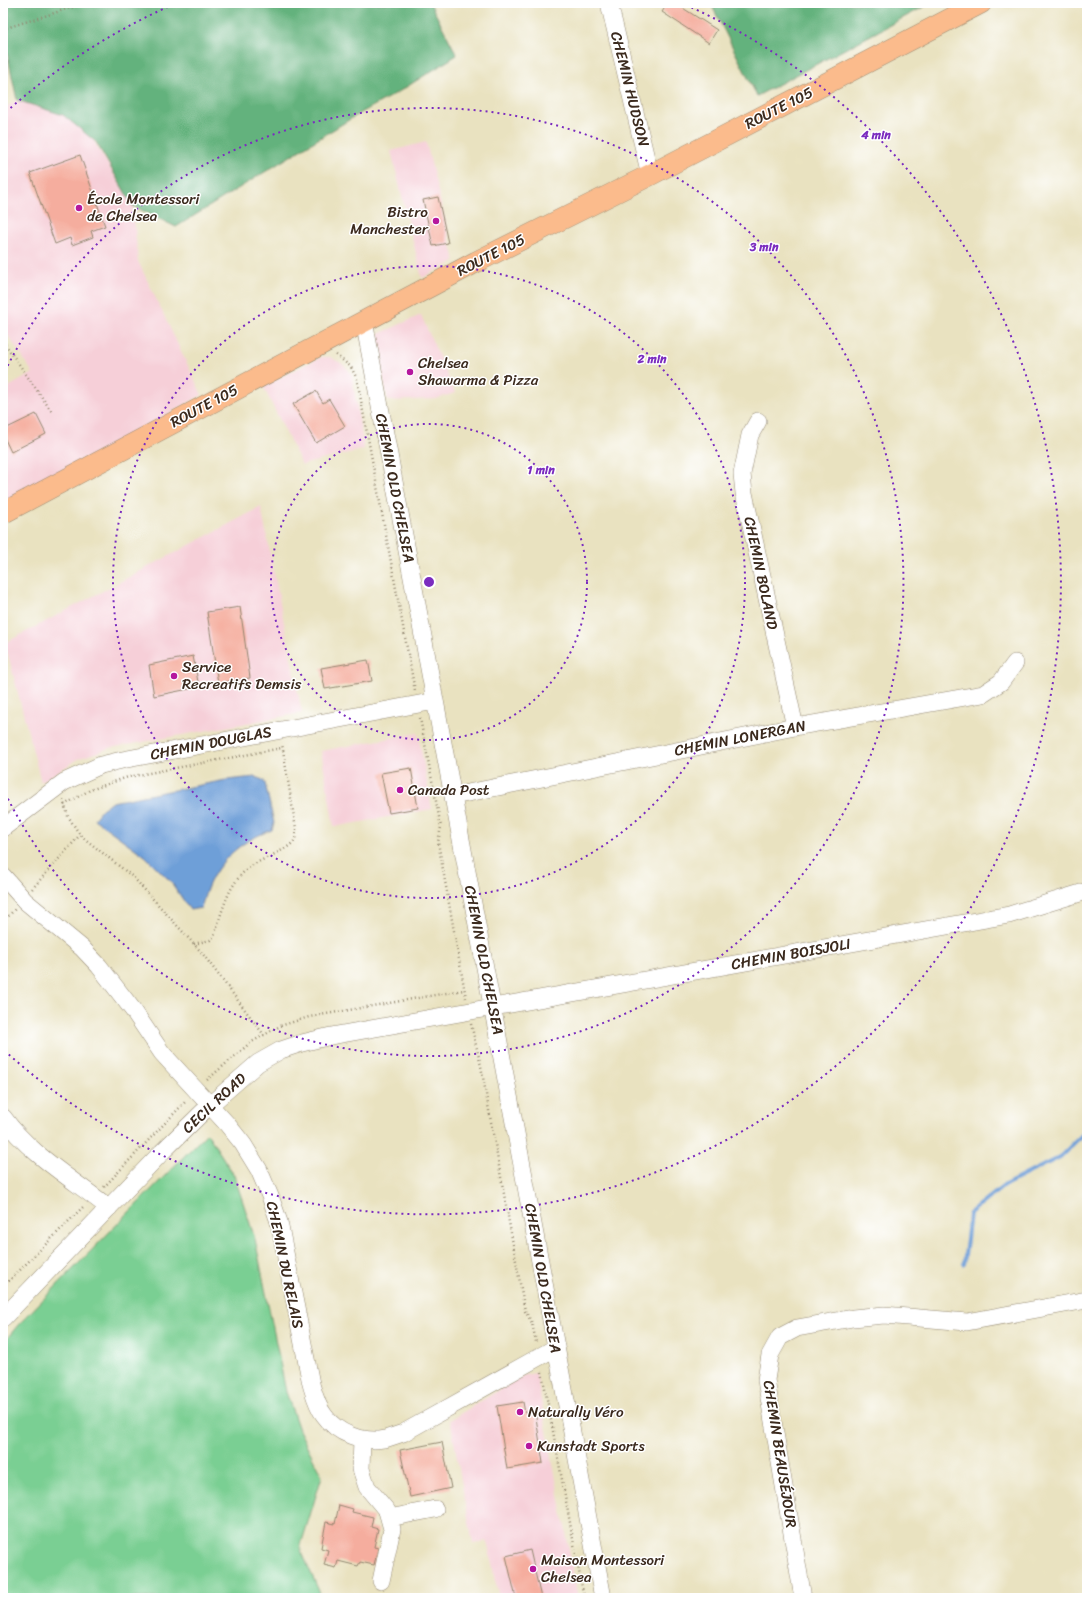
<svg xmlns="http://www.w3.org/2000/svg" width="1090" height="1601" font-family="Sriracha,sans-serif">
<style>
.built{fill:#f6cfd8}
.green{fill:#7acf93;stroke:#5a7c58}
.forest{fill:#63b27d;stroke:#4f6e4e}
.water{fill:#6e9fd8;stroke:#54647b}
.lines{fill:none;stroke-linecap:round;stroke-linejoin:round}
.stream{stroke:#6e9fd8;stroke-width:4}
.building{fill:#f5ad9e}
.minor-casing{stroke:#92866f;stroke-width:18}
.major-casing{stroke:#92866f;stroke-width:22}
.path{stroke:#92866f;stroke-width:2.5;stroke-dasharray:1 3;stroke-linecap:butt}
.minor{stroke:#fff;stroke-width:17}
.major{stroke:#fbbb8c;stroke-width:21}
.ring{fill:none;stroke:#7b2cbf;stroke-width:2;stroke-dasharray:2 4}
.poi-dot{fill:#b5179e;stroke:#fff;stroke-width:1.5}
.labels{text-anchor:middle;stroke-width:3;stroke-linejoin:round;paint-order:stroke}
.street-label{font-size:15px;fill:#3b2a1e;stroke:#fff}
.poi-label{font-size:15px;fill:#3b2a1e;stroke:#fff;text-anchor:start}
.centre{fill:#7b2cbf;stroke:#fff;stroke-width:2}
.ring-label{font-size:12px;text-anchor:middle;font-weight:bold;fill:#7b2cbf;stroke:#fff;stroke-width:3;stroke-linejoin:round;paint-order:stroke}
</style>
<rect width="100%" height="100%" fill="#fff"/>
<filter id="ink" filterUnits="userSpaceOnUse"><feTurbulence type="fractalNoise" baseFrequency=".025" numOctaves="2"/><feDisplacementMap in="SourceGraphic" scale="8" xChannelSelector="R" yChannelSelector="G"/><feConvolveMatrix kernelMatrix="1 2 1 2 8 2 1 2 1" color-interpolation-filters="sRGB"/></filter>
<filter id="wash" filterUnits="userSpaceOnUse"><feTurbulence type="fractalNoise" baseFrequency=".012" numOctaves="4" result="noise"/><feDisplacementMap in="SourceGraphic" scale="16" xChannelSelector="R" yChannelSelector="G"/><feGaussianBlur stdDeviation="0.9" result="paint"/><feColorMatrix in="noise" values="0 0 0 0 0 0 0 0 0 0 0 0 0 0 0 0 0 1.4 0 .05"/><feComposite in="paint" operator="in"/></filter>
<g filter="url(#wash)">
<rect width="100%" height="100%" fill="#e9e2c0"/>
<path class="built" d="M17,100L63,115L93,140L133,206L138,261L202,395L67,472L3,504V390L33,373L3,328V109Z
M426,142L455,261L422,278L391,151Z
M421,315L455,393L435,399L388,401L374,336Z
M321,357H330L341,363L348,369L352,376L364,449L302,465L263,386Z
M261,507L302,713L110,748L80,758L41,782L5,643Z
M418,733L432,809L334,827L321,751Z
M536,1373L565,1527L578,1598H499L487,1541L473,1544L450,1420L524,1375Z"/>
<path class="green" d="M207,1133L234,1175L255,1239L286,1392L299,1430L322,1476L300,1548L322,1598H3V1343L19,1324Z"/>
<path class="forest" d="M10,3H430L457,55L400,91L352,118L176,227L133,206L96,142L63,115L17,100L3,34V6Z
M707,3H931L757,96L712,6Z"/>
<path class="water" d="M255,777L263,780L265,783L274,823L272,830C245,839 223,856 210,882C206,890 204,899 201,908L190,910L171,882L145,856L94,819L102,809L112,802L226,780Z"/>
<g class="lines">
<path class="stream" d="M964,1264L970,1213L1005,1185L1060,1157L1087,1130"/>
</g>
<g id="blocks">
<path class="building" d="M668,3H675L717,30L709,43L662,12Z
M80,155L105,226L91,231L93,237L72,245L70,238L55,244L30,173Z
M438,197L448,243L433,246L423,200Z
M316,391L323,403L329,399L345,426L316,443L293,404Z
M36,414L46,434L11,452L3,435V430Z
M240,607L250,678L218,683L207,612Z
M193,656L199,687L154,696L149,665Z
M368,660L372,681L325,689L321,668Z
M411,768L418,808L389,813L381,773Z
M523,1402L525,1413L535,1411L543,1463L507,1469L497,1406Z
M442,1442L451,1488L410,1497L400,1450Z
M339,1505L353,1509L352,1512L373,1517L371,1527L378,1529L374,1547L378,1548L374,1565L360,1562L358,1566L338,1561L336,1568L324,1565L328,1550L321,1548L326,1522L335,1524Z
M530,1550L541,1598H516L506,1556Z"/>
</g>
</g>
<g filter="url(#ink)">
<use href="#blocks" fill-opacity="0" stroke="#92866f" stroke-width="1"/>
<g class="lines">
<g class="minor-casing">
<path id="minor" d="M609,3L650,175
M364,321L603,1598
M758,421L750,435L742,474L744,493L795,727
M453,796L795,727L983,694L1001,682L1015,663
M3,828L64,782L101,765L122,760L435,701
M3,876L25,901L82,948L99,966L133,1010L162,1053L227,1124L243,1144L259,1170L270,1196L279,1222L311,1384C314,1394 317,1406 324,1415C337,1434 363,1443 385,1439C391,1437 397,1435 403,1433L555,1348
M3,1117C29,1154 74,1180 109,1208
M3,1318L162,1152L210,1105L258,1063L281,1050L302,1043L331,1036L1009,915L1087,891
M362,1439L361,1469L367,1487L387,1511L392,1529L381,1581
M389,1518L435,1509
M803,1598L766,1380L770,1355L780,1337L797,1328L853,1318L884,1315L967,1322L1087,1300"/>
</g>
<g class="major-casing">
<path id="major" d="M3,513L476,262L650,175L981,3"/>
</g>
<path class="path" d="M3,29L86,3
M3,341L52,412
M336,355L351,367L357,379L415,691
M420,718L441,827L438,842L466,998
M63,800L68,816L80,835L133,877L202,953L264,1035
M64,805L90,790L128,777L282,748
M32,889L80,835
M3,922L15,909
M194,944L210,940L214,936C222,912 227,887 246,870C258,859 286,852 294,841C296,838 296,833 296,829L282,744
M471,1024L481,1066L525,1311L532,1323L536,1342
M207,1080L250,1043L280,1026L309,1017L464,990
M104,1187L186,1101
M3,1287L83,1207
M542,1372L584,1598"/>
<use href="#minor" class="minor"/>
<use href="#major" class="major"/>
</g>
</g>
<g class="ring">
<circle cx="429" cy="582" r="158"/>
<circle cx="429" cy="582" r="316"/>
<path d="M5 371A474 474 0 1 1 5 793"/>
<path d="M6 112A632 632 0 0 1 172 5M686 5A632 632 0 1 1 6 1052"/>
</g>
<g class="poi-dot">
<circle cx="79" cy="208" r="4"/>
<circle cx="436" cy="221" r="4"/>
<circle cx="410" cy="372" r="4"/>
<circle cx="174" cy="676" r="4"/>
<circle cx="400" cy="790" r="4"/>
<circle cx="520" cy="1412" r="4"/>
<circle cx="529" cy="1446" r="4"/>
<circle cx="533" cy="1569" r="4"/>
</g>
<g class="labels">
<g class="street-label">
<text transform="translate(630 89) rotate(76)" y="5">CHEMIN HUDSON</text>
<text transform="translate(779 108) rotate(-27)" y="5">ROUTE 105</text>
<text transform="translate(491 255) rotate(-27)" y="5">ROUTE 105</text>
<text transform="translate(204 406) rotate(-28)" y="5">ROUTE 105</text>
<text transform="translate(395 488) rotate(79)" y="5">CHEMIN OLD CHELSEA</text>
<text transform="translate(761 573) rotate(78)" y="5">CHEMIN BOLAND</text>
<text transform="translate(740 738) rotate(-11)" y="5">CHEMIN LONERGAN</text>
<text transform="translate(211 743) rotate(-11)" y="5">CHEMIN DOUGLAS</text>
<text transform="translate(791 954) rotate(-10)" y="5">CHEMIN BOISJOLI</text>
<text transform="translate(484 960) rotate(79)" y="5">CHEMIN OLD CHELSEA</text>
<text transform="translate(214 1103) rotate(-43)" y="5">CECIL ROAD</text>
<text transform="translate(285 1265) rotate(78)" y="5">CHEMIN DU RELAIS</text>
<text transform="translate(543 1278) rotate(80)" y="5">CHEMIN OLD CHELSEA</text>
<text transform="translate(780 1454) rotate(81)" y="5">CHEMIN BEAUSÉJOUR</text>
</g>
<g class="poi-label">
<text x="87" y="204">École Montessori<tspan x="87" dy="17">de Chelsea</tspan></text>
<text x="428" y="217" text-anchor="end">Bistro<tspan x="428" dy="17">Manchester</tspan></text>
<text x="418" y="368">Chelsea<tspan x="418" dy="17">Shawarma &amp; Pizza</tspan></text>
<text x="182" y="672">Service<tspan x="182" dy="17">Recreatifs Demsis</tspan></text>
<text x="408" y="795">Canada Post</text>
<text x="528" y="1417">Naturally Véro</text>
<text x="537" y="1451">Kunstadt Sports</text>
<text x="541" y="1565">Maison Montessori<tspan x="541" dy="17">Chelsea</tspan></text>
</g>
</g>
<circle cx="429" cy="582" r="6" class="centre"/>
<g class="ring-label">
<text x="876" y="139">4 min</text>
<text x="764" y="251">3 min</text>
<text x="652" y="363">2 min</text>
<text x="541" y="474">1 min</text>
</g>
<rect width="1090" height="1601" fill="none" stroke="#fff" stroke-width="16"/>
</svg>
